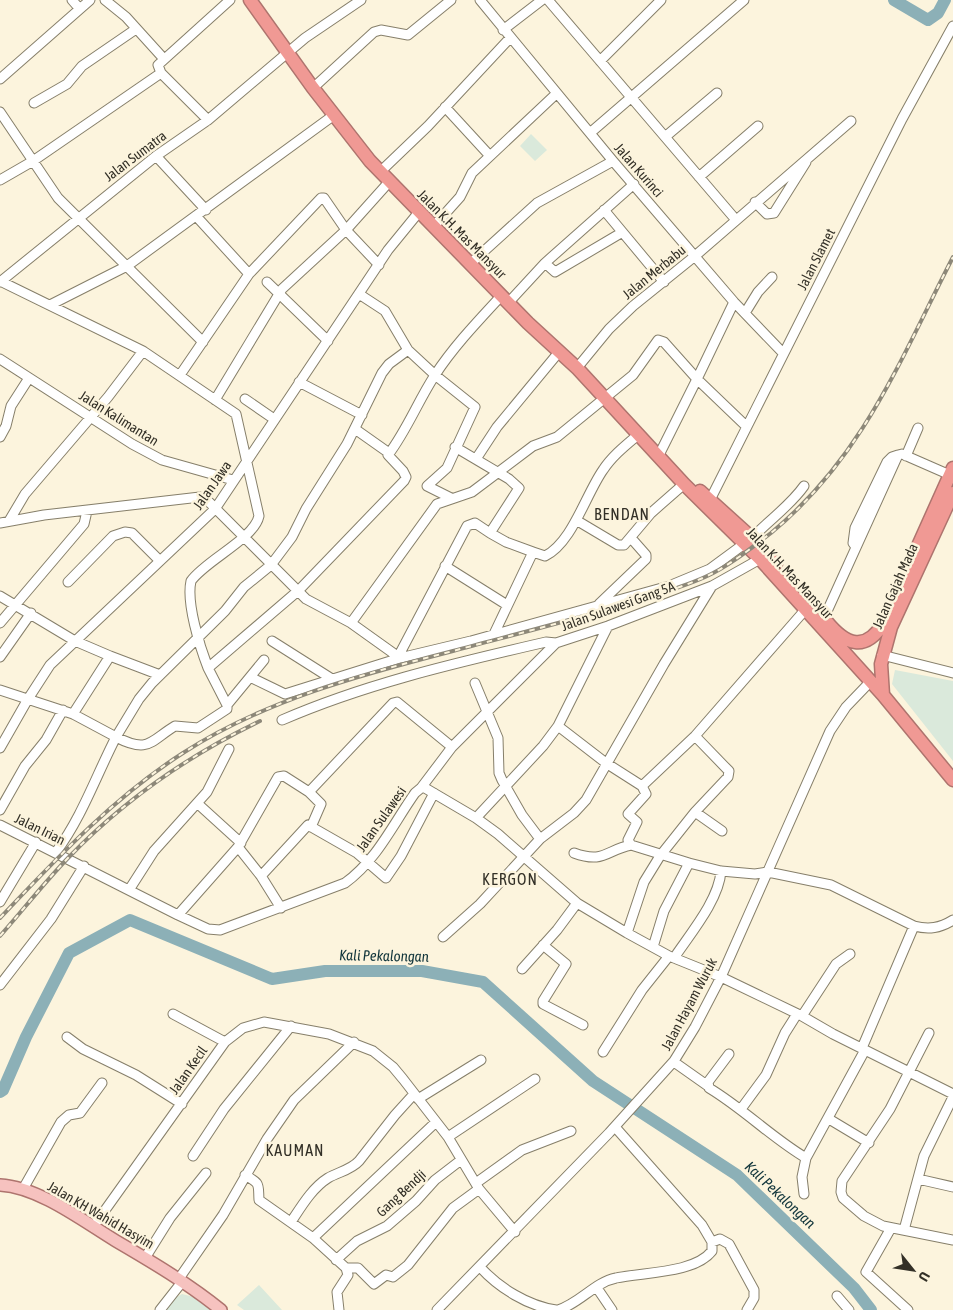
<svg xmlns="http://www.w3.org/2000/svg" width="953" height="1310" font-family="'Asap Condensed',sans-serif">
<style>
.green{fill:#dae9db}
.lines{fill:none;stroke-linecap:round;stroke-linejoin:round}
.river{stroke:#8cb0b7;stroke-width:12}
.minor-casing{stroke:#867f6a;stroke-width:11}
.major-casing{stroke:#ae746e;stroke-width:14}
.highway-casing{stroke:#ae746e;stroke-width:15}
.minor{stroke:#fff;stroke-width:9}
.major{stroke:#f6c2bf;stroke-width:11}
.highway{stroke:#f09994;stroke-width:12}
.rail-casing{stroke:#8d8879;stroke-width:4}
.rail{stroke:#fcf4dd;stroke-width:2;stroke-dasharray:5.5;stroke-linecap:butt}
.labels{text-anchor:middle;stroke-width:5;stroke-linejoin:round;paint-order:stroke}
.street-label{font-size:14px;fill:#333027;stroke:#fcf4dd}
.water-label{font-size:15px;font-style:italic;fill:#11353b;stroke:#fcf4dd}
.quarter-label{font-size:16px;letter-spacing:1px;fill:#333027;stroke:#fcf4dd}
</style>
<rect width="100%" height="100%" fill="#fcf4dd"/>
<path class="green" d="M531,134L547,150L535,161L520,146Z
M895,670L953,681V761L892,684Z
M259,1285L282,1310H244L237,1305Z
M182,1294L194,1297L211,1310H165L175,1298Z"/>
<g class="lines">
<path class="river" d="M894,0L928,20L938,13L945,0
M0,1092L3,1090L26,1037L69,953L130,920L272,979L325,971H422L483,982L593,1081L737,1175L854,1288L871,1310"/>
<g class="minor-casing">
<path id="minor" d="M72,0L79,8
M105,0L126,17L164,59
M480,0L613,161L734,302L783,353
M548,0L736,220
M503,30L542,0
M600,61L661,0
M0,79L90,0
M313,88L374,32L381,30L408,35L451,0
M34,103L67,84L82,66L136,29
M445,107L490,156
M0,112L58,198L203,342
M208,120L161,73L158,65L230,0
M590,133L744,0
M665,137L717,93
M156,156L206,210
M380,172L428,126L510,38
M699,177L758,126
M0,180L33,161L161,73
M755,202L767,214L774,213L806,162
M604,210L664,282
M196,216L249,274
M434,226L460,197L472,173L556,94
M471,263L537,203L613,161
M545,263L555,272L621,233
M0,281L143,351L236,414L259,516C254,539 206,560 191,581C186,603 200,647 208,668L299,590L404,481L406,477L403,471L388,455C407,430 418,401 435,375C454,346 478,321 502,295
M0,282L156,156L208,120L305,38L361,0
M267,282L328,341
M509,302L545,263L634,184
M50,305L127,266L334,115
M745,313L758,292L772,277
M408,350L435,375L475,407L447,468L427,486L451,498
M0,359L132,444L162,460L233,480
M577,368L609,329L633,306L695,256L851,121
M180,375L249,274L321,198H324L346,230L379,265
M299,382L362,415
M245,399L274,419
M215,400L282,289L346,230L389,182
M355,429L389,453
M0,437L6,426L11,406L29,378
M455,447L509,479L519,488L490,533L506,542L533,552
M659,455L697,379L746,426
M906,456L918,428
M476,459L497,427L559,352
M708,504L902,119L953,26
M576,520L618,545H624L651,513L684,484
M9,521L25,494L108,397L143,351
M0,523L44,515L200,497L209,502L306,599L351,623L400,658
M752,538C769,520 790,506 804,486
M856,547L853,543L855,528L887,462L892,457L898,455
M445,566L507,605
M68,582L113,536L125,532L132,533L160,561
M0,596L75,641L110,656L73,714
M599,604L646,559V555L631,538
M824,618L898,455L902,454L950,475
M0,623L84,524L87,511
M351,623L437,504L472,492L533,446L557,437L633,375L658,340L664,342L697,379L734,302
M494,634L533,552L545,556C572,543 586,494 603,470C612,456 626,445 639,434
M272,641L332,679
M882,655L953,673
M110,656L160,675
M0,657L31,613
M398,657L467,526L475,523L490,533
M250,677L285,694L400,658L471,641L669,586L710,569L744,544
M475,683L498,738L499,773L502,780L522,815L540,839
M0,690L73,714L116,737L139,699L152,683L225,611L244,587L271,565L292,537L306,509L347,444L382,373L389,364L408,350L385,311L359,294
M227,705L264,660
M282,720C363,685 447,665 533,645L546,642L556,643
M558,726L606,763L642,786
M0,748L28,699L50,665L215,509L388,250L419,212
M421,788L452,747L556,643L608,626L712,586L760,559
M309,792L321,804L311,827
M197,803L241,843
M0,810L25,766L46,740L63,710
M695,812L722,831
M476,818L543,746L558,726L608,626
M0,825L178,915L208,929L220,930L345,883C377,860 393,824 415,793L421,788H425L476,818L498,834L577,903L627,933L669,956L721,977L802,1016L833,1034L953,1094
M631,845L628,840L637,822L628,814L646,794L642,786L695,736L805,610
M238,847L261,876L281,908
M56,852C82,817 96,776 116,737C149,754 150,741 175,726L198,728L227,709V705L208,668
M574,853C604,864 606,850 631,845L689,863
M261,876L308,825L357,853L386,878L401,856L434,793
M129,890L154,851L207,792L229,749
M0,902L36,842
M178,915L238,847L278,777L284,776L309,792L393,703L397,702L452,747
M627,933L644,882L660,856L695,812L728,777L729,771L726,768L695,736
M443,937L480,904L540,839L574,813L586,800L664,664L712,586
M543,945L566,964L543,1001V1004L583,1025
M653,947L664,911L689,863L721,871L755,874L768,872L831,885L914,926C929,930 940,928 953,920
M674,958C690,934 719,900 721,871
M522,969L557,930L577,903
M0,985L51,919L84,866
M173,1014L225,1042
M802,1016L836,964L850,954
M929,1033L890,1109L842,1181L841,1192L843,1198L864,1216L883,1226L953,1240
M67,1037L83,1049L136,1075L182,1104
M862,1048L914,926
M603,1052L642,990L669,956
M729,1054L708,1082L709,1088C744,1109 772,1138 806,1158L865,1050
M674,1062L708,1086
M418,1099L481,1060
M741,1109L766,1075L785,1033L797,1014
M829,1119L869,1143
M448,1137L535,1079
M193,1156L224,1109L291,1026
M245,1175C261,1184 258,1184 259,1200L313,1238L346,1268L348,1275L337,1292L339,1310
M918,1179L953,1187
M476,1183L522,1150L571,1131
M23,1189L61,1122L69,1115L80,1113L102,1083
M804,1194L802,1177L806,1158
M291,1222C301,1207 312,1188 328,1178C338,1172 351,1170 359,1161L395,1115L414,1094
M93,1227L225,1042L243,1028L264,1022L329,1034L373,1051L393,1067L403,1079L448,1137L479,1189L515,1232
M891,1228L866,1272L908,1310
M904,1230L924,1156L953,1097
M313,1238L436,1122
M712,1242L720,1239L729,1244L754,1290V1298L747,1310
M145,1258L170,1218L206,1173
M336,1260L357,1241L387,1226L416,1201L435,1180L461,1160
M480,1267C499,1288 528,1306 556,1310
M346,1268H358L374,1284L386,1275L393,1277L408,1265L453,1208L479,1189
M178,1280L223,1215L267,1139L294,1100L354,1042
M597,1288L612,1310
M837,1296L849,1310
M160,1310L182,1282
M437,1310L609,1133L674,1061L695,1027L721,977L830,731L846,707L870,682
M558,1310C579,1304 595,1282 616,1278C642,1272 694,1274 712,1251V1242L702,1225L615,1127"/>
</g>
<g class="major-casing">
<path id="major" d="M0,1185C39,1187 83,1221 116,1241C152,1262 189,1284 221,1310"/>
</g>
<g class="highway-casing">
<path id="highway" d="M250,0L313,88L370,161L528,323L577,368L684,484L760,559L883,695L953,780
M700,491L752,538L776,564
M827,622C846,645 865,652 883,624L953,468
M883,695L881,664L891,627L953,493"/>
</g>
<use href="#minor" class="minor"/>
<use href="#major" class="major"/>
<use href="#highway" class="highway"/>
<g class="rail-casing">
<path id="rail" d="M0,918C56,859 114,797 183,753C265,700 360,675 453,651C524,632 596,614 666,592C679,587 692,583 705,577C729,566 750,549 771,533C863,457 900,360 953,257
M0,936C23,910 44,883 68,858C123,801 189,755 260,721"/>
</g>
<use href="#rail" class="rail"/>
</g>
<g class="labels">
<g class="street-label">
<text transform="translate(135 156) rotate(-37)" y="5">Jalan Sumatra</text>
<text transform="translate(639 170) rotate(49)" y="5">Jalan Kurinci</text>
<text transform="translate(462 234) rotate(45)" y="5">Jalan K.H. Mas Mansyur</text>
<text transform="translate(816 259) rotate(-63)" y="5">Jalan Slamet</text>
<text transform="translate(654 272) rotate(-39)" y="5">Jalan Merbabu</text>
<text transform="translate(119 418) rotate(32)" y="5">Jalan Kalimantan</text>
<text transform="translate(212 485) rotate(-55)" y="5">Jalan Jawa</text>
<text transform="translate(790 573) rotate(47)" y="5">Jalan K.H. Mas Mansyur</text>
<text transform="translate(895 586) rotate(-66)" y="5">Jalan Gajah Mada</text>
<text transform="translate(618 606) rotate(-20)" y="5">Jalan Sulawesi Gang 5A</text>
<text transform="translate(381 819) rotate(-55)" y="5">Jalan Sulawesi</text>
<text transform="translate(40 829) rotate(26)" y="5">Jalan Irian</text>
<text transform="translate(689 1004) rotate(-62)" y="5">Jalan Hayam Wuruk</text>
<text transform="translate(188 1070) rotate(-55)" y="5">Jalan Kecil</text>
<text transform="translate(401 1193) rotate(-43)" y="5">Gang Bendji</text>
<text transform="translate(101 1215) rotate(30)" y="5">Jalan KH Wahid Hasyim</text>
</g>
<g class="water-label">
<text transform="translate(384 956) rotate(1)" y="5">Kali Pekalongan</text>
<text transform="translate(780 1195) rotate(43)" y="5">Kali Pekalongan</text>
</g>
<g class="quarter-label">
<text x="622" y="520">BENDAN</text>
<text x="510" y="885">KERGON</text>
<text x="295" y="1156">KAUMAN</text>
</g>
</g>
<g transform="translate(913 1270) rotate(120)" stroke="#fcf4dd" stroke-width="4" paint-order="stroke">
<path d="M0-4L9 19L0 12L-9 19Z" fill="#333027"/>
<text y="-8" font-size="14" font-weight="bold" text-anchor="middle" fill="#333027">U</text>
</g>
</svg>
